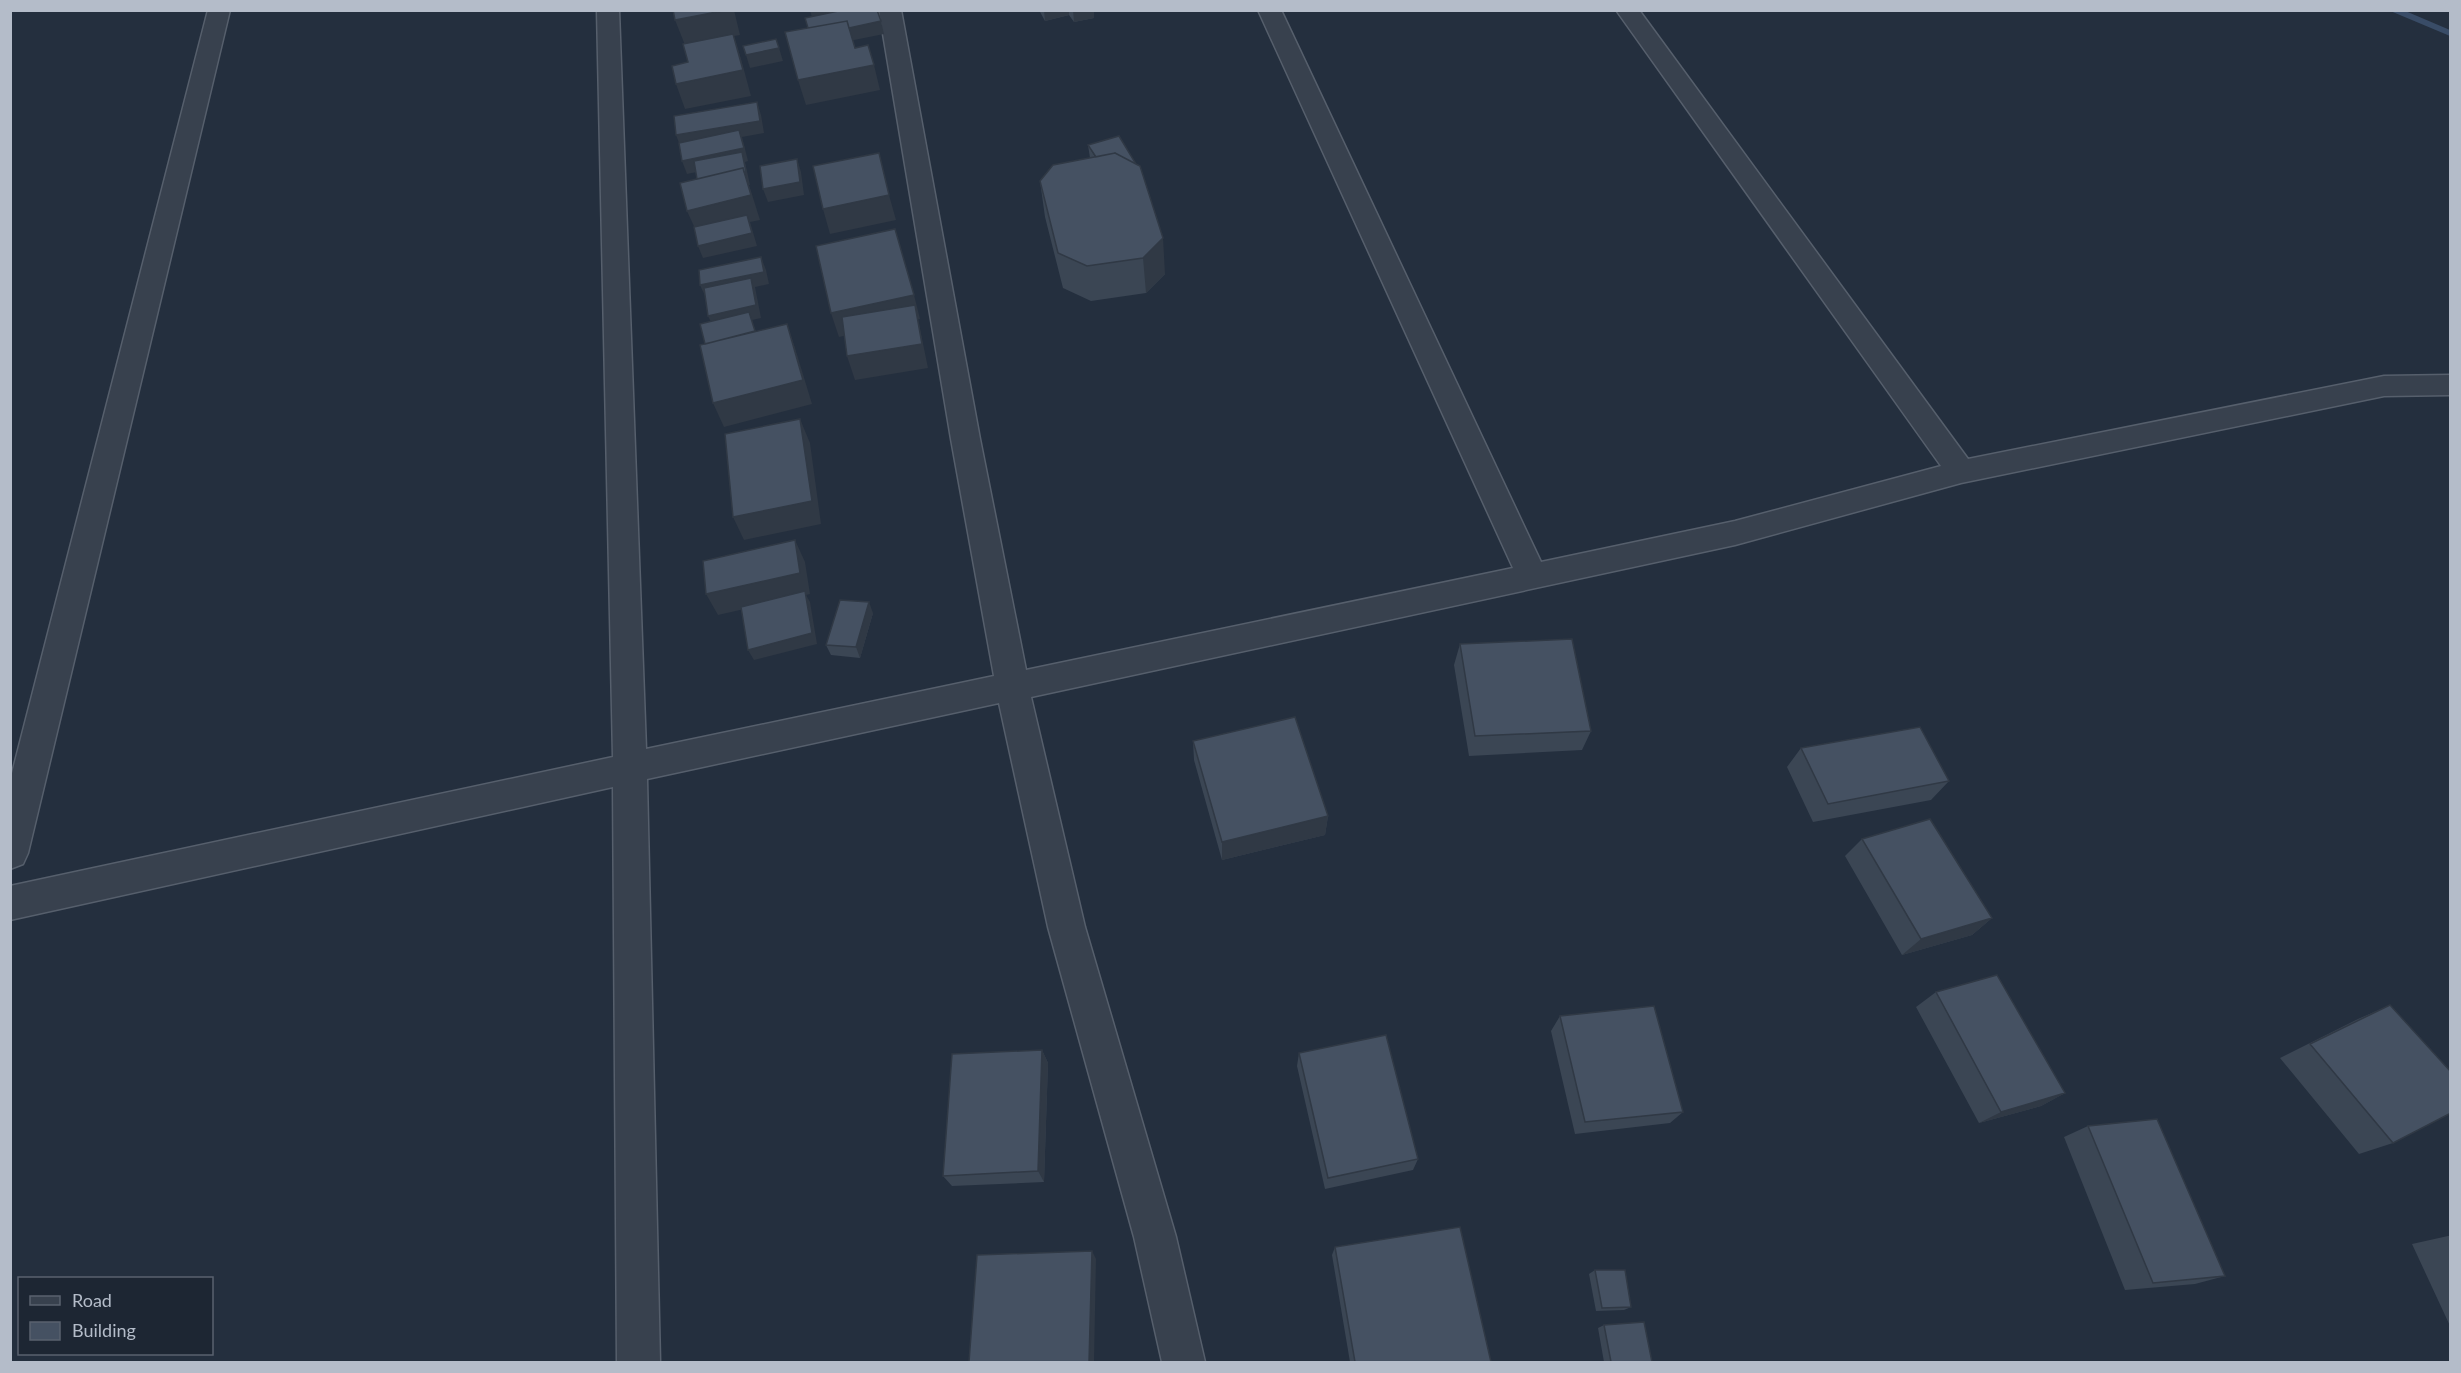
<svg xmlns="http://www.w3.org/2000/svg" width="2461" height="1373" font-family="Lato,sans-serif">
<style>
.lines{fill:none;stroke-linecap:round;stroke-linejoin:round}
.stream{fill:#394c67;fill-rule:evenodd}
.street-casing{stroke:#565f6c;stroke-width:3}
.street{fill:#38414e;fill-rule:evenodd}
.wall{fill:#3b4654}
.shaded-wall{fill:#303945}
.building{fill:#455162;stroke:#303945;stroke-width:1.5}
</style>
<rect width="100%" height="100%" fill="#242f3e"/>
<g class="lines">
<path class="stream" d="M2388,10H2403L2450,30V36Z"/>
<g class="street-casing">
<path id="street" d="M208,10H230L28,853L23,864L10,869V781Z
M597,10H619L646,749L994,676L951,439L879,10H901L980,439L1026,670L1513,568L1258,10H1281L1541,562L1735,521L1941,466L1616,10H1639L1968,459L2384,376L2450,375V395L2384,396L1961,483L1735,545L1031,697L1085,927L1176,1237L1205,1362H1162L1134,1237L1048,927L999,703L647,779L660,1362H617L613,787L10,920V886L613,757Z"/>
</g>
<use href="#street" class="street"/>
</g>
<path class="wall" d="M1039,10H1100L1094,12V18L1074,22L1069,15L1045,21Z
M1088,145L1165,274L1146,293L1091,301L1063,288L1045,217L1040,181L1090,158Z
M873,613L860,658L831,655L826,645Z
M1460,644L1591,731L1582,750L1469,756L1454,665Z
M1193,741L1328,816L1325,835L1222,860L1194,760Z
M1801,748L1949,781L1931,800L1813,822L1787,767Z
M1862,839L1992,918L1972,935L1902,955L1845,856Z
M1936,992L2065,1093L2041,1106L1979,1123L1916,1007Z
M2390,1005L2393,1143L2359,1154L2280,1058L2358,1019Z
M1560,1016L1683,1112L1670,1123L1575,1134L1551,1031Z
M1042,1050L1048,1063L1044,1182L952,1186L943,1176Z
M1299,1053L1418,1159L1413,1170L1325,1189L1297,1066Z
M2088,1126L2225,1276L2195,1284L2125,1290L2064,1137Z
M2448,1236H2451V1328L2412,1244Z
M1335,1247L1491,1362H1350L1332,1255Z
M1595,1270L1631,1307L1624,1310L1596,1311L1589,1274Z
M1604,1325L1652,1362H1604L1598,1328Z"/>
<path class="shaded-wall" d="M727,10H734L740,35L734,36L741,59L751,96L685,109L676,84L743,70L685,45L675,20Z
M810,10H858L814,25Z
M1044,10H1069V15L1045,21Z
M1073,10H1100L1094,12V18L1074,22Z
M881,21L884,34L814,48L810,35Z
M779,48L783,61L750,68L746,55Z
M874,65L880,90L806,105L798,80Z
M757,102L761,115L764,133L742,137L748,161L745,162L750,185H749L760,220L750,222L757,246L703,258L698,246V235L687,211L703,195L744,162L687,174L682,161L681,148L676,135Z
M797,159L801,172L804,195L768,202L763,189Z
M889,195L896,220L830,234L823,209Z
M1163,238L1165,274L1146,293L1143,258Z
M761,257L766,270L769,284L755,287L761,318L752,320L762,351L714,328L708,316L706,298L700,285Z
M914,295L920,319H918L928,368L855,380L847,356L917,320L839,337L831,313Z
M787,324L795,348L812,404L724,427L713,403Z
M800,419L810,443L821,524L744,540L733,517Z
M795,540L805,562L810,594L806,595L810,602L817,644L754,660L748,650L805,595L718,615L706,594Z
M869,602L873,613L860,658L856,647Z
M1328,816L1325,835L1222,860V842Z
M1992,918L1972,935L1902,955L1921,939Z
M1042,1050L1048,1063L1044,1182L1038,1171Z
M2065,1093L2041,1106L1979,1123L2001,1112Z
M1092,1251L1096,1259L1094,1362H1089Z"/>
<path class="building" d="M673,10H727L675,20Z
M843,10H877L881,21L849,28L847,21L808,28L805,18Z
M847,21L855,48L868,45L874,65L798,80L785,32Z
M733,34L743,70L676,84L672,66L688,62L683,44Z
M776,39L779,48L746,55L743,46Z
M757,102L760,121L676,135L674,116Z
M739,130L744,148L682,161L679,143Z
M1119,136L1136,164L1115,153L1096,157L1088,145Z
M742,152L746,172H744L743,168L697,179L694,161Z
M879,153L889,195L823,209L813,166Z
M1115,153L1140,166L1163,238L1143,258L1087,266L1058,253L1040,181L1053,165Z
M797,159L800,182L763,189L760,166Z
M743,168L751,195L687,211L680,183Z
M747,215L752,233L698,246L694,227Z
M895,229L914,295L831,313L816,246Z
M761,257L764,272L700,285L699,270Z
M751,278L756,305L708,316L704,288Z
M915,305L922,344L847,356L842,317Z
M749,312L755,331L705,344L700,324Z
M787,324L803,380L713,403L700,345Z
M800,419L812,501L733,517L725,434Z
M795,540L800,573L706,594L703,561Z
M805,591L812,633L748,650L741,607Z
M840,600L869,602L856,647L826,645Z
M1572,639L1591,731L1475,736L1460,644Z
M1295,717L1328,816L1222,842L1193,741Z
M1920,727L1949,781L1828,804L1801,748Z
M1930,819L1992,918L1921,939L1862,839Z
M1997,975L2065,1093L2001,1112L1936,992Z
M2390,1005L2451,1072V1113L2393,1143L2310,1044Z
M1654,1006L1683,1112L1585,1122L1560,1016Z
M1386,1035L1418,1159L1328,1178L1299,1053Z
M1042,1050L1038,1171L943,1176L952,1054Z
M2157,1119L2225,1276L2153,1283L2088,1126Z
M1460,1227L1491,1362H1355L1335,1247Z
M1092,1251L1089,1362H969L977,1255Z
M1595,1270H1625L1631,1307L1602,1308Z
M1644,1322L1652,1362H1611L1604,1325Z"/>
<rect width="2461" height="1373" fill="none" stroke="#b4bcc9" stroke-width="24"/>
<rect x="18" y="1277" width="195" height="78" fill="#1d2633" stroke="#59626f" stroke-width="1.5"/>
<rect x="30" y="1296" width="30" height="9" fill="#38414e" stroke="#59626f" stroke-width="1.5"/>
<text x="72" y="1307" font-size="18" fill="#b4bcc9">Road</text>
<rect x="30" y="1322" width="30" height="18" fill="#455162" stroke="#59626f" stroke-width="1.5"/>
<text x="72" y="1337" font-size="18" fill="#b4bcc9">Building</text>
</svg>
